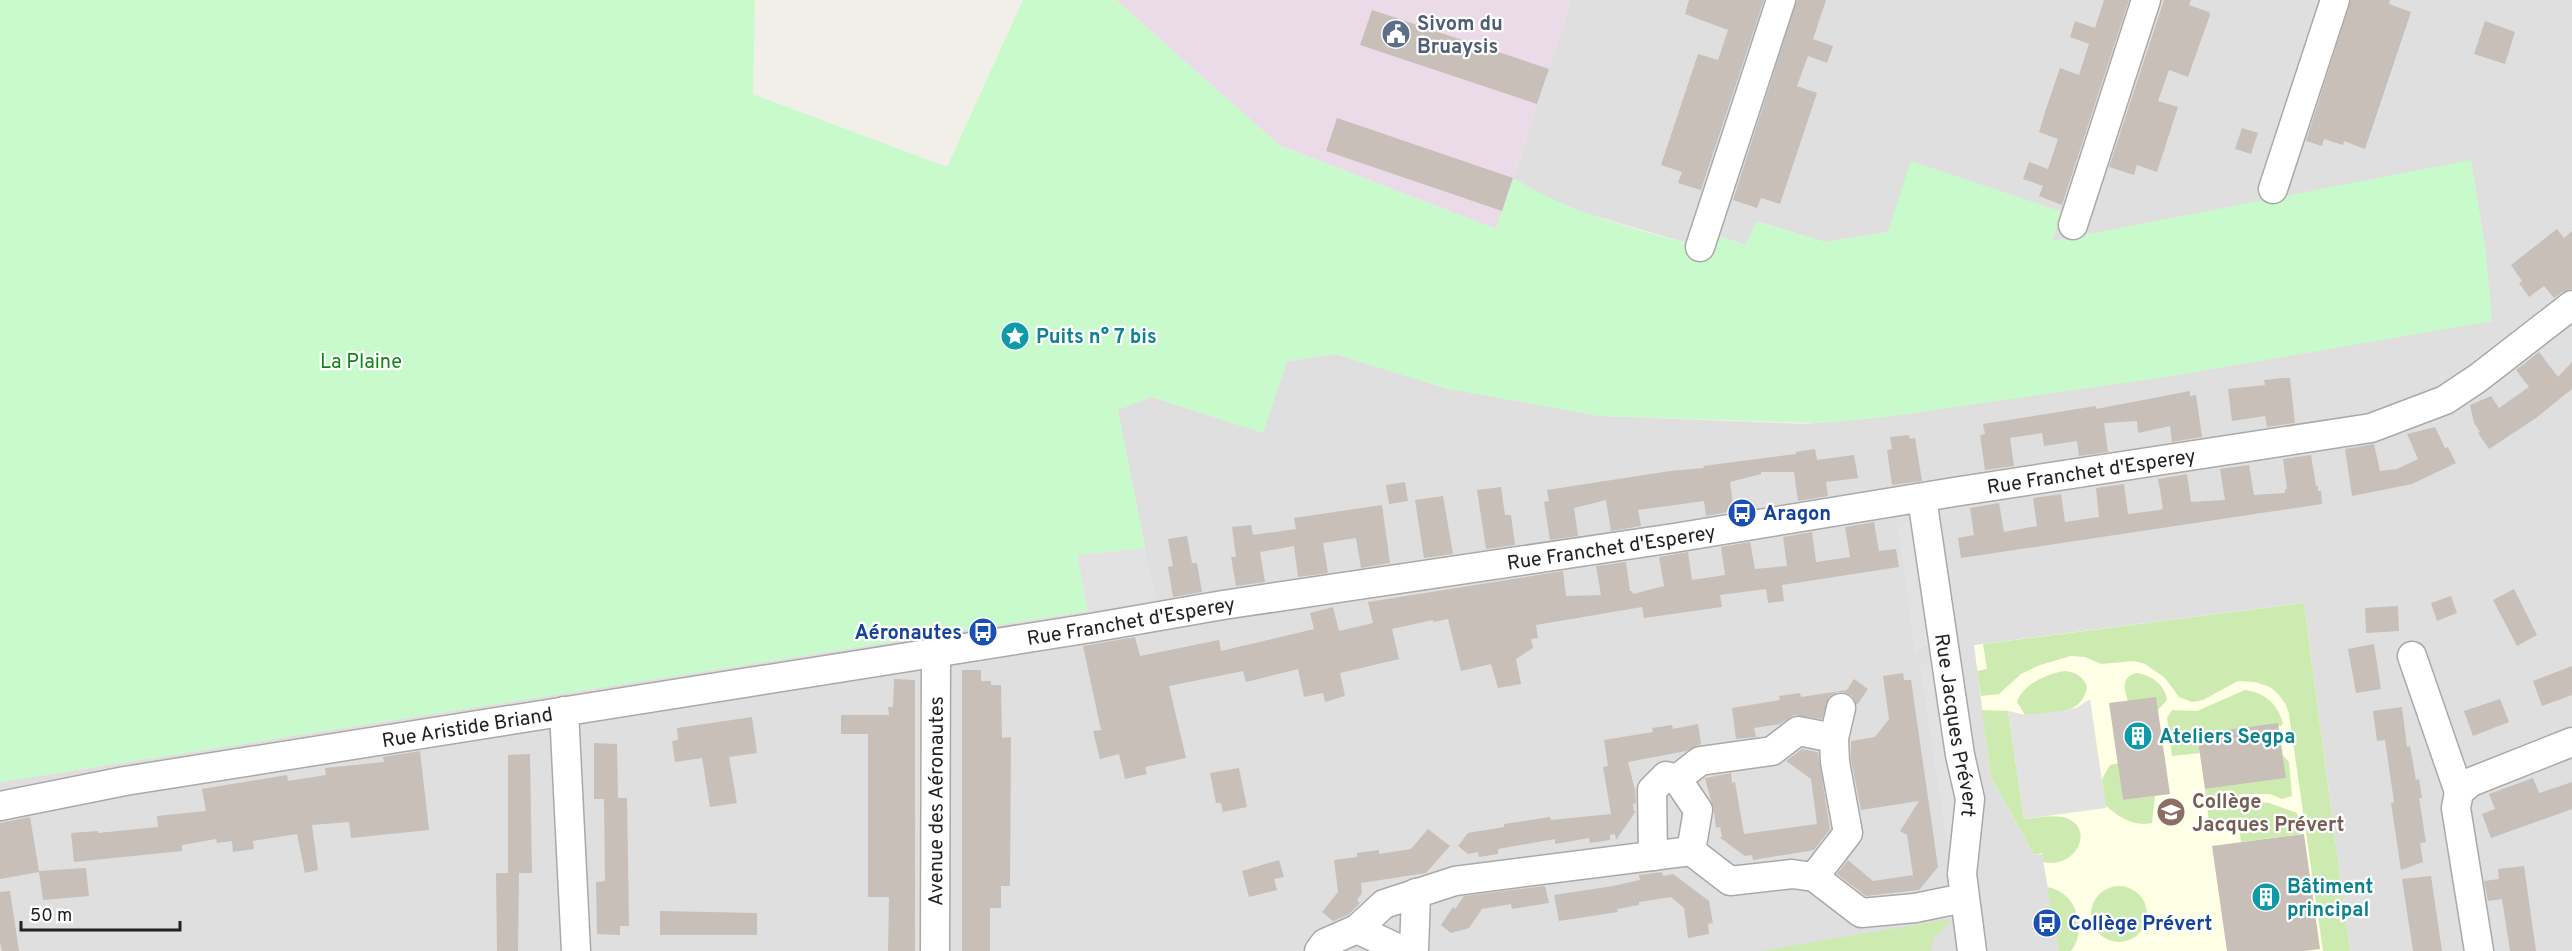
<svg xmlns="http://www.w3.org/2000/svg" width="2572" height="951" font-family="Overpass,sans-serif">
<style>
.residential{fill:#e0dfdf}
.industrial{fill:#ebdbe8}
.education{fill:#ffffe5}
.grass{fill:#cdebb0}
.park{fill:#c8facc}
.parking{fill:#e2e2e2}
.building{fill:#c7bfb8}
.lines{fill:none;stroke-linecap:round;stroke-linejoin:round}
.minor-casing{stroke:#a9a9a9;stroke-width:31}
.minor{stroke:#fff;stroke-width:28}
.labels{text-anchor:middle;stroke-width:4.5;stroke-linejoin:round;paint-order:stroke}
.service-label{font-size:20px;font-weight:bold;fill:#4e5e75;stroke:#fff;text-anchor:start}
.culture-label{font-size:20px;font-weight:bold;fill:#0d838f;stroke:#fff;text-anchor:start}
.park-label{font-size:20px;fill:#0c8416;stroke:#fff}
.street-label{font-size:20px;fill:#222;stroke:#fff}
.transit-label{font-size:20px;font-weight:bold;fill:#164399;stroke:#fff;text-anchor:start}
.education-label{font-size:20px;font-weight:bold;fill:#785e54;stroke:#fff;text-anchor:start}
</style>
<rect width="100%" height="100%" fill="#f2efe9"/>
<path class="residential" d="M1571,0H2572V951H0V782L1087,611L1145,547L1117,410L1151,397L1263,432L1287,361L1336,354L1445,388L1601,416L1804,424L1885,417L1985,402L2486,254L2471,161L2252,205L2052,241L2062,212L1912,162L1888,232L1824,242L1757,221L1746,245L1706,232L1700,247L1572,209L1542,196L1513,178Z"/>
<path class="industrial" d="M1116,0H1571L1496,229L1279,145Z"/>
<path class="education" d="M2304,603L2350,951H2059L2042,854L2034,855L1991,777L1974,645Z"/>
<path class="grass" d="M2304,603L2350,951H2323L2289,714L2286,705L2279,695L2270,687L2255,682L2238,681L2203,700L2192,702L2179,697L2165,678L2145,664L2134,661L2101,664L2085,657L2071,656L2040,665L2021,674L1999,694L1981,696L1977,671L1987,669L1983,644Z
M2064,671C2076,672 2082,676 2087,686C2083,717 2050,712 2025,715L2017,702C2023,684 2047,674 2064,671Z
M2136,673C2151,675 2165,684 2167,700L2158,710L2128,701C2124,689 2121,677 2136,673Z
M2245,690C2265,693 2277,703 2283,723L2281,726L2197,735L2200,753L2172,756L2167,718L2172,710L2197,711Z
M1982,710L2008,711L2024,819C2036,818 2050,815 2062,817C2097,824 2078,870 2043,862L2042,853L2034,855L1991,777Z
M2283,755L2289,762L2292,796L2282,799L2270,794H2239V800L2269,803L2297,813L2301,834L2241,842L2238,822L2223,824V821L2209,823L2205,789L2285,778Z
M2118,763L2123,800L2155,796L2152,823C2133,827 2119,817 2105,805L2102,779L2110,765Z
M2091 914a28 28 0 1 1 56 0a28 28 0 1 1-56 0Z
M2047,887C2077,892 2088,929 2071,951H2059Z
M1951,919L1933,939L1931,951H1760Z"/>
<path class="park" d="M0,0H755L753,94L947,167L1023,0H1116L1279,145L1496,229L1513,178C1570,213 1635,229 1699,247L1706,232L1745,245L1757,221L1824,242L1888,232L1911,161L2062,212L2052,241L2471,160L2486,254L2492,321L2166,377L1885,417L1822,423L1601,416L1445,388L1336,354L1287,361L1263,433L1151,397L1118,410L1145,548L1077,555L1088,611L0,782Z"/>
<path class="parking" d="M1916,514L1935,639L1915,653L1898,529Z
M1145,548L1157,600L1088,611L1077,555Z
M1939,657L1965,841L1948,850L1920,666Z
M2090,699L2106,808L2024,819L2008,711L2025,715L2060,711L2076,708Z"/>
<path class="building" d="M1689,0H1764L1701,190L1678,183L1682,172L1661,165L1698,54L1718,60L1728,30L1685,14Z
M1797,0H1826L1813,39L1833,46L1827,63L1808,56L1797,86L1817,93L1780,204L1761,198L1757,208L1733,200Z
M2104,0H2129L2062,205L2039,196L2043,186L2023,179L2029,162L2048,169L2058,139L2039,132L2045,112L2060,68L2079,75L2089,44L2070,37L2075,21L2095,28Z
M2164,0H2191L2189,5L2209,12L2210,15L2188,77L2169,70L2158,101L2178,107L2157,172L2137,165L2134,175L2109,167Z
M2351,0H2390L2389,4L2411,12L2365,149L2344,141L2343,145L2324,139L2322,146L2306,141Z
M1372,10L1549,69L1537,104L1360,45Z
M2485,21L2515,32L2505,64L2474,54Z
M1337,118L1513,178L1502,211L1326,151Z
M2242,128L2258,133L2251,154L2235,149Z
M2557,229L2564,238L2572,231V289L2562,292L2554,298L2544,286L2529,297L2519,283L2522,281L2511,265Z
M2539,352L2558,377L2572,362V389L2536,418L2489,449L2478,433L2480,432L2474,423L2470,405L2491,396L2499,408L2529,387L2516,370Z
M2283,378H2290L2295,423L2267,427L2265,416L2232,421L2228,389L2265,385L2264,380Z
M2190,391V396L2196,395L2202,437L2172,442L2170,426L2138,433L2137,421L2104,423L2108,452L2079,456L2077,441L2044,446L2042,433L2010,438L2014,466L1985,470L1980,435L1985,434L1983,424L2096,406V409Z
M2435,427L2445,448L2448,447L2456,463L2412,484L2352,496L2345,449L2374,444L2380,471L2397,469L2418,459L2407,434Z
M1909,435L1910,439L1915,438L1922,481L1892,485L1887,450L1892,449L1890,437Z
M1815,449L1817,460L1854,455L1858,478L1826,482L1828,496L1798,501L1794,472H1761V474L1730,482L1734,511L1706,516L1704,501L1638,510L1641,526L1611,531L1606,500L1574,508L1578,536L1550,540L1544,502L1549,501L1547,490L1670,471L1704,468L1703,466L1796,454V452Z
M2311,455L2316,486H2318V491H2321L2322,504L1961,558L1958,538L1974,535L1970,508L1999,503L2004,532L2037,526L2033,498L2061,494L2065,522L2099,517L2096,488L2124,484L2128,514L2160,510L2163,508L2158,479L2187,474L2191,502L2225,500L2220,469L2249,465L2254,495L2285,493V489H2287L2283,459Z
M1405,482L1408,501L1389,504L1386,485Z
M1501,487L1505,515H1511L1515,545L1486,549L1477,490Z
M1443,496L1453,554L1424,558L1415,500Z
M1382,505L1390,563L1361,568L1356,538L1323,543L1328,573L1298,577L1294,546L1260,552L1265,582L1236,586L1231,557H1236L1232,527L1251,525L1253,535L1296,529L1294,518Z
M1874,522L1879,551L1896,549L1899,567L1782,585L1784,601L1768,603L1766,589L1720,595L1722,607L1644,618L1642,607L1536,625L1538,638L1531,639L1533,648L1516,659L1521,684L1498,688L1491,664L1461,671L1448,619L1433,622V620L1392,629L1399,659L1340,673L1345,696L1325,702L1323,693L1304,697L1298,669L1246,682L1243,671L1169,686L1186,758L1145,767L1147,774L1125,779L1119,754L1100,759L1093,731L1101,730L1083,646L1135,637L1140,656L1219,640L1221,651L1314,629L1310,613L1333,607L1339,631L1373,623L1368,602L1563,571L1566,596L1601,595L1596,566L1626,562L1630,591H1632L1633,594L1664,586L1659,557L1688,552L1692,580L1725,575L1721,547L1750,542L1755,569L1787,566L1783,537L1812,532L1816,562L1850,557L1845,527Z
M1187,536L1192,563H1197L1202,592L1173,597L1168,567L1173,566L1168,539Z
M2514,589L2537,635L2517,646L2493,600Z
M2451,596L2457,613L2437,621L2431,603Z
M2398,606L2399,631L2366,633L2365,608Z
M2374,644L2381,689L2356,693L2348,649Z
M2572,666V695L2542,706L2533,681Z
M962,670H981V681H991V685H1001L1002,738L1011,737L1010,886H1001V908H990V951H962Z
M1903,673L1904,680H1911L1938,867L1919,890L1866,896L1837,874L1848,860L1873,881L1913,875L1907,835L1900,831L1919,801L1861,810L1851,760V741L1875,737L1889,719L1883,676Z
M894,679L915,680V951H888L889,897H868V734H841V715H889L888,707H893Z
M1854,679L1868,689L1857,705L1852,696L1844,692H1837L1829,697L1822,719L1794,715L1780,724L1754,728L1756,737L1736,739L1732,708L1780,700L1779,696L1800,693L1801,697L1847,690Z
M2156,697L2170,794L2123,800L2109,703Z
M2500,699L2509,722L2473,736L2464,711Z
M2402,707L2407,747L2410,746L2416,780L2419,779L2422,798H2419L2426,842L2420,843L2423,862L2401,870L2391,803L2394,802L2385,740L2377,741L2373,711Z
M752,717L757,753L729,757L737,803L710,807L702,758L675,762L672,741L678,740L677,728Z
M2278,723L2286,778L2205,789L2197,734Z
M1698,724L1701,744L1686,751L1628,762L1635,790L1636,803L1633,804L1634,811H1636L1616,840L1615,834L1610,835V840L1590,843L1589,838L1555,844V839L1498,849V854L1479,857L1478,852L1468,854L1458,846L1468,833L1504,827V824L1550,817L1551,820L1611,814L1603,767L1608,766L1604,740L1653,732L1652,728L1672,725L1673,729Z
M594,743L617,744L618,798H627L629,926H620V935L597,934L596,882L605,881L604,799H594Z
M1802,749L1818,752L1830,829L1814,850L1753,860L1752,855L1745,856L1719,837H1722L1720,827L1716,828L1714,812L1705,778L1731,773L1732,783L1735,782L1744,834L1817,824L1811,779L1786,761Z
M420,751L429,830L351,838L349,822L312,825L318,870L305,873L297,834L253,841L254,849L233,852L232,841L217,843L216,839L182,845V851L74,862L71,833L98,831V833L158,827L157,816L206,811L202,789L287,775L288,781L326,775L325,768L384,762L383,757Z
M530,754L532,873H519L518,951H497L496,873H508V755Z
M1239,768L1247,807L1223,812L1221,803H1216L1210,773Z
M2533,778L2539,793L2572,782V809L2491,838L2482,814L2495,809L2489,794Z
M30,817L39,871L86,868L89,896L43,900L39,872L0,879V823Z
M1428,829L1450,846L1426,873L1361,883L1362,893L1357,900L1360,903L1348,915L1333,921L1322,912L1338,892L1334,860L1357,857V853L1379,850V854L1411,849Z
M2304,834L2320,949L2304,951H2227L2212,846Z
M1279,860L1284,877L1274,879L1277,890L1249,897L1242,871Z
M2524,866L2536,951H2510L2502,899L2488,901L2484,881L2499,879L2498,869Z
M1662,872L1663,876L1673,874L1709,901L1713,923L1708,924L1709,934L1688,938L1684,908L1671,897L1639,902V905L1617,909L1618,912L1559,921L1554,895L1613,886L1640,880L1639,875Z
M2431,876L2442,951H2413L2402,879Z
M1545,886L1549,903L1512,909L1511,904L1482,909L1469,928L1451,933L1441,925L1453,907L1455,909L1464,896Z
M10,891L19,951H2L0,942V892Z
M660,911L757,913V935H660Z"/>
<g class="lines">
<g class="minor-casing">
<g id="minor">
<path d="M2273,189L2335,0"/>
<path d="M2073,225L2146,0"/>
<path d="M1700,247L1781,0"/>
<path id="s1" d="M1922,498L1960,755L1970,799L1962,874L1972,951"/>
<path d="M2412,656L2459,792"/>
<path d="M564,711L576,951"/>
<path d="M1677,779L1700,761L1772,751L1798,731L1834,738"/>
<path id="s2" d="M0,806L125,781L1091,628L1223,605L1674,538L1954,492L2371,428L2445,400L2478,378L2572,305"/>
<path d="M1653,856L1652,790L1666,776L1677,779L1698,810L1691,851"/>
<path d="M1814,877L1848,833L1835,762L1834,738L1841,708"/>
<path d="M1357,929L1403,951"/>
<path id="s3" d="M935,951L936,651"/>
<path d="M1319,951L1325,943L1357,929L1384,904L1455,881L1691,851L1730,881L1792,874L1814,877L1861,913L1915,908L1964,898"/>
<path d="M1414,951L1416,893"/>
<path d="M2479,951L2456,808L2459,792L2471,782L2572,742"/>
</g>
</g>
<use href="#minor" class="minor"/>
</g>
<defs>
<g id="civic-disc" transform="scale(1.5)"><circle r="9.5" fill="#5c6f8a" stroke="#fff"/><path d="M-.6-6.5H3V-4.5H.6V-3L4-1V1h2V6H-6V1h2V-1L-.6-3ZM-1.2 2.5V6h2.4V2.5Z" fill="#fff"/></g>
<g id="sight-disc" transform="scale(1.5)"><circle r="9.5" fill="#0f9aa8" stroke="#fff"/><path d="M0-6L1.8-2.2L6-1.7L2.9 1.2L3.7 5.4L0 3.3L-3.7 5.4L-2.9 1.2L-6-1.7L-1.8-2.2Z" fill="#fff"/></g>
<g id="bus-disc" transform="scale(1.5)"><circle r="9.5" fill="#1a4fb4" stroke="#fff"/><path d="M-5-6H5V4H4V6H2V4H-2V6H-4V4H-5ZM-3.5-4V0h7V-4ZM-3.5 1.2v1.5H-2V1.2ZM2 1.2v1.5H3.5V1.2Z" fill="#fff"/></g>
<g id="building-disc" transform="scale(1.5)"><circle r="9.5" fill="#0f9aa8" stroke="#fff"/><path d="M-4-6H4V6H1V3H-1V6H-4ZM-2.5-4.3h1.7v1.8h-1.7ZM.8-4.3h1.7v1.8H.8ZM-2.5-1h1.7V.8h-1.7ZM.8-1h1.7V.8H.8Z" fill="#fff"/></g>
<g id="school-disc" transform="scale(1.5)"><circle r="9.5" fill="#8d6e63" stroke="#fff"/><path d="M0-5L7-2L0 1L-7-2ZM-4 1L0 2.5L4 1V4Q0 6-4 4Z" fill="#fff"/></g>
</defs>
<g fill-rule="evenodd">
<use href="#civic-disc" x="1396" y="34"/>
<use href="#sight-disc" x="1015" y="336"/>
<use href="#bus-disc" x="1742" y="513"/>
<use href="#bus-disc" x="983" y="632"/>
<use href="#building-disc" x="2138" y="736"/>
<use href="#school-disc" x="2171" y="812"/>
<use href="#building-disc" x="2266" y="897"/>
<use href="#bus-disc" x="2047" y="923"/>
</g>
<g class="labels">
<g class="service-label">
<text x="1417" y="30">Sivom du<tspan x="1417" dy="23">Bruaysis</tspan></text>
</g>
<g class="culture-label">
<text x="1036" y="343">Puits n° 7 bis</text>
<text x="2159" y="743">Ateliers Segpa</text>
<text x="2287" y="893">Bâtiment<tspan x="2287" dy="23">principal</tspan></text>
</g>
<g class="park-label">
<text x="361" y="368">La Plaine</text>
</g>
<g class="street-label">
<text dy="7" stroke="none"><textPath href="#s2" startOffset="2118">Rue Franchet d'Esperey</textPath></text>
<text dy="7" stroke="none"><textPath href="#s2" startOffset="1632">Rue Franchet d'Esperey</textPath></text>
<text dy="7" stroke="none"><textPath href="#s2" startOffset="1146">Rue Franchet d'Esperey</textPath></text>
<text dy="7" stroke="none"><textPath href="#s1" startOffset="230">Rue Jacques Prévert</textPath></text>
<text dy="7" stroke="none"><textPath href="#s2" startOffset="474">Rue Aristide Briand</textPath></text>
<text dy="7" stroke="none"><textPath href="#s3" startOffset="150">Avenue des Aéronautes</textPath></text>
</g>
<g class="transit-label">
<text x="1763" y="520">Aragon</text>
<text x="962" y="639" text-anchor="end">Aéronautes</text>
<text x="2068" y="930">Collège Prévert</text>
</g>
<g class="education-label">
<text x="2192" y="808">Collège<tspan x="2192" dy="23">Jacques Prévert</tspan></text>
</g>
</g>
<path d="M21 921v9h159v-9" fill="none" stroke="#222222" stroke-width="3"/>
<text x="30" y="921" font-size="18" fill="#222222" stroke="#ffffff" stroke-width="4.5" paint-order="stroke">50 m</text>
</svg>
